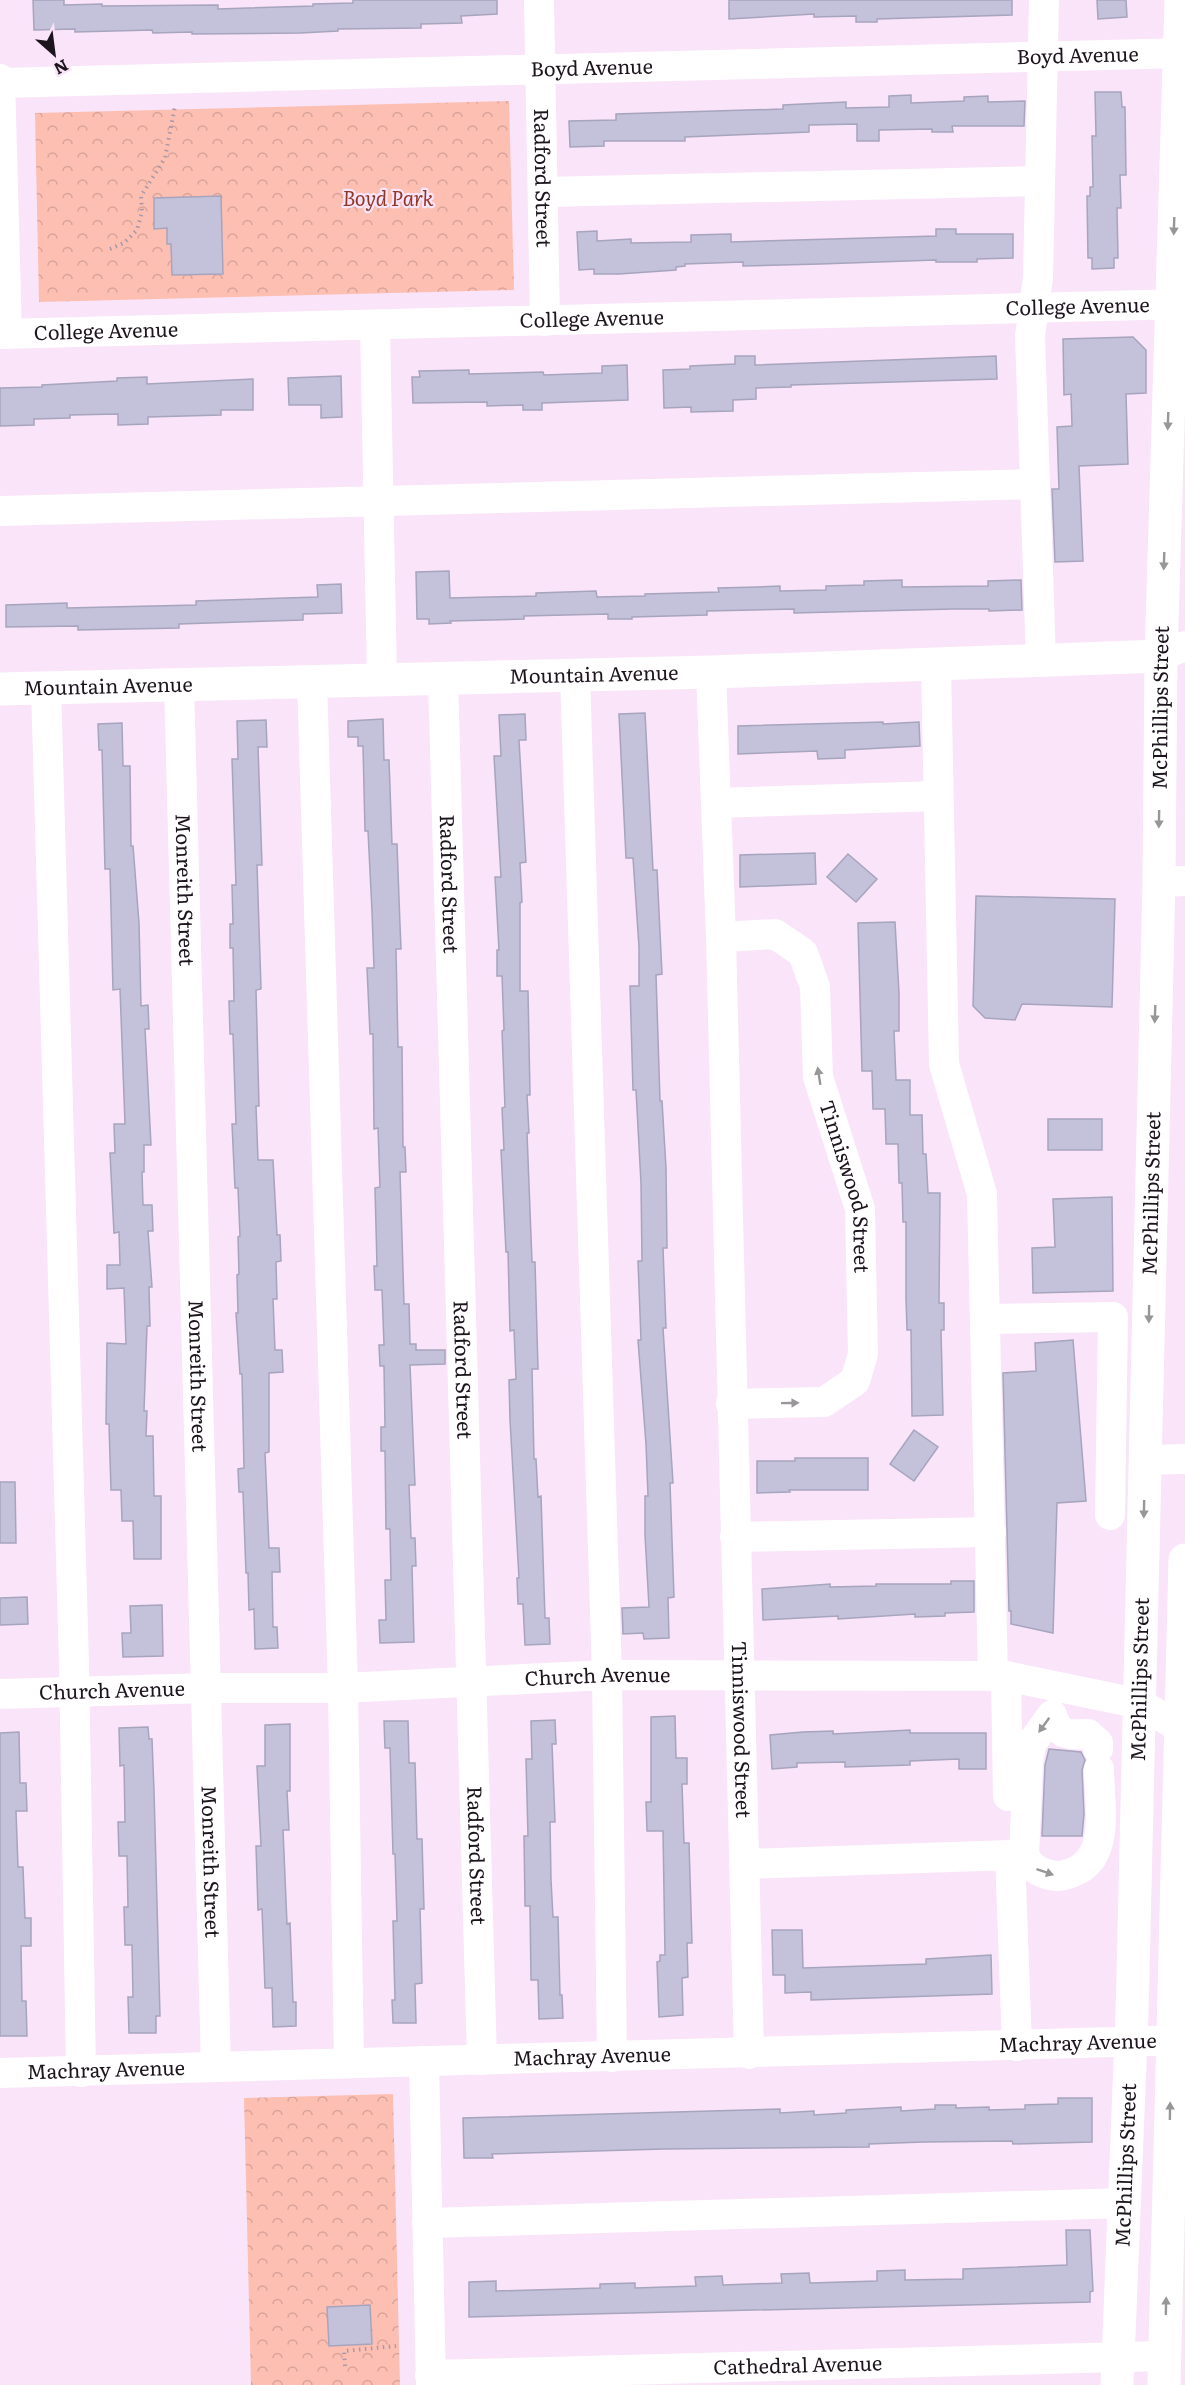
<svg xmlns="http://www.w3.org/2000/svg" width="1185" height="2385" font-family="Literata,serif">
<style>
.forest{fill:url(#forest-crowns)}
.building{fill:#c4c1db;stroke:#a7a4bd;stroke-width:1.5}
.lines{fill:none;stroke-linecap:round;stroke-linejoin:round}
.path{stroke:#a898a8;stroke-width:4;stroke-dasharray:1.5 4.5;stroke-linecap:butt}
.minor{stroke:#fff;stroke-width:30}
.major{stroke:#fff;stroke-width:33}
.oneway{fill:#999699}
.labels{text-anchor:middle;stroke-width:4.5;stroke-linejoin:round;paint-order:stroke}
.street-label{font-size:20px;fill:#1d151d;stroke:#f9e4f9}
.park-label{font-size:20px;font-style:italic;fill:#8f3727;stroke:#f9e4f9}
</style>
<defs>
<pattern id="forest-crowns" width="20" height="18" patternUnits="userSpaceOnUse" patternTransform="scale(1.5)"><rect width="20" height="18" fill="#fdbfb2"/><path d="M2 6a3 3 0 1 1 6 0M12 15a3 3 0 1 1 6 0" fill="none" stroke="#d8a399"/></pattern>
</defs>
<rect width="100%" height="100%" fill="#f9e4f9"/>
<path class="forest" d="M509,101L514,290L39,302L35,113Z
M393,2094L400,2385H251L244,2098Z"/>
<path class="building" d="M33,0H64V5L102,4V6L218,5V9L313,6V4L353,3V0H497V14L461,16L462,23L421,24V28L338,29V31L300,33L192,34V32L153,33L152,30L75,32V29L34,30Z
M729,0H1012V15L877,19V22H856V16L814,17V14L729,19Z
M1097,0H1126L1127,17L1098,19Z
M1095,92H1121L1122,107H1125L1126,175H1120L1121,208H1117L1118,258H1114V268L1092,269V258H1088L1087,196H1090V187H1093L1092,136H1096Z
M911,95V103L964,101V97L988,96V102L1025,101L1024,126H952L953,132H932V129L879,130V141H857V124L809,125V132L685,137V141H604V146L570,147L569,121L616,120V114L783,109V105L824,103L846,102V108L889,107V96Z
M221,196L223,274L172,275L171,244H167V228L154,229V198Z
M936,229H956V234H1013V258L977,259V262H936V260L820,264L743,266V262L685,264V266L676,267V270L619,274H594V269L579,270L577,232L597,231V241L631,239V243L691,242V235L731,234V242L936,236Z
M1133,337L1146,350V393L1126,394L1128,464L1079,466L1083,561L1055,562L1052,489H1059L1057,427L1072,426L1071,394L1064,395L1063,339Z
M735,356H755V365L996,356L997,379L791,385V387L756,388V399L733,400V411L691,412V407L664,408L663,370L690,369V366L735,364Z
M627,365L628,400L542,403V410H523V405L487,406V402L413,403L412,377H420L419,371L469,370V374L543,372L544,375L602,373V366Z
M341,376L342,417L321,418V405H289L288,378Z
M147,377V384L253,379V410H221V415L148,417V424L118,425V414L70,415V418L34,419V425L0,426V388L42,387V385L117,381V378Z
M449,571L450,598L536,596V593L596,591L597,597L645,596V594L719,592L718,588L758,587L780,586V591L826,590V586L864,585V581L902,580V587L988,586V581L1021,580L1022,610L989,611V609H953L794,613V609L707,611V615L632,617V619H608V614L524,616V619L450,621L451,623L429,624V619H417L416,572Z
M341,584L342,613L303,614V620L179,624V628L78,630V626L6,627V605L67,603V608L196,605V601L318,597L317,585Z
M645,713L653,870H657L662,974L656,975L660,1101H662L666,1168L667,1248H663L666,1328H663L673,1483H670L674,1597L668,1598L669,1638L644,1639L643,1633L623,1634L622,1608L649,1607L645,1535V1496H648L646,1444L638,1340H641L638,1261H642L641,1183L636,1090H633L630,986H639V947L633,858H626L619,714Z
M525,714L526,740H519L526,862L520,863L522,902L520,903V991H528L530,1095H527L529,1133H527L532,1262H535L538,1369H532L534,1459H536L538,1497L541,1496L545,1618H549L550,1644L525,1645L523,1604H518L517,1578H519L510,1420L509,1380L516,1379L514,1330L510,1331L508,1252H506L501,1150H504L502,1108L505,1107L502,1031L504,1030L502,976H497V950H499L495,877H501L494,756H501L499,715Z
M383,719L384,760H389L392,844H397L400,925L401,949H396L398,1047H402L403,1147H405L406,1172H400L404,1304H409L410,1344H416V1350H445V1364L410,1365L415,1485H409L411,1538H415L416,1566H412L414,1642L380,1643L379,1620H386L385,1580H391L390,1529H386L385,1451H381V1427H385L384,1366H380L379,1345H384L382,1290H375L374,1266H377L375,1188L380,1187L378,1128L374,1129L373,1034H370L367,968H374L372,911L368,831H365L363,746H358V737H348V721Z
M266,720L267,747H258L262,865H257L261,989L256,990L259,1106H256L258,1160H273L277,1235H280L281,1261L276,1262L277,1299H273L275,1350H282L283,1372L269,1373V1452L265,1453L269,1548H279L280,1572H272L273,1627H277L278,1648L255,1649L254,1609L249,1610L248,1573H246L243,1492H239L238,1469L244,1468L242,1374H240L236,1313H238L237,1275L239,1274L238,1237L240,1236L238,1188H235L232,1124H236L233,1034H230L229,1001H234L233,948H230V924H233L232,885H236L232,759H238L237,721Z
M883,722V724L919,722L920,746L845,750V758L818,759L817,751L738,754V726Z
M122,723L123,766H130L131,846H133L139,923L141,1006L148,1005L149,1029H145L151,1145H144V1172H142L143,1205H152L153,1231H148L152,1287H149L150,1326H147L144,1411H147L146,1436H153L154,1496H161V1559H134L133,1521H122L121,1490H111L109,1424H106L107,1343L126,1344L124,1288L107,1289V1265H120L119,1232L114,1233L110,1153H115L114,1124H125L120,989L113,990L110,869H105L102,750H99L98,724Z
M815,853L816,884L740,887V855Z
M848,854L877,879L856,902L827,877Z
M976,896L1115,899L1112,1007L1022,1004L1015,1020L985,1018L973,1006Z
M895,922L899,993V1031H894L896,1080H910V1115H922L923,1154H926L928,1193H940L939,1303H944V1330H941L943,1415L912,1416L911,1330H907L906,1298V1222H903L902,1183H899L898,1144H886L885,1109H873L872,1071H862L858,923Z
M1048,1119H1102V1150H1048Z
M1112,1197L1113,1291L1033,1293L1032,1248L1055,1247L1053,1199Z
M1073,1340L1086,1501L1057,1503L1053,1633L1011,1624V1611H1009L1003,1373L1036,1371L1035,1343Z
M914,1430L938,1447L914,1481L890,1464Z
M795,1458H868V1490H789L790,1492L757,1493V1461H795Z
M0,1482H15L16,1543H0Z
M951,1581H974V1612L945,1613V1616L915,1617V1614L838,1619V1616L763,1620L762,1589L830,1584V1587L876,1586V1584H951Z
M27,1597L28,1624L0,1625V1598Z
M162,1605L163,1656L123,1657L122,1633H131L130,1606Z
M675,1716L676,1758H687V1784H682L684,1843H689L692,1943H687L688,1977L682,1978L683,2015L659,2017L657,1962L660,1961V1955H665L663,1831H647L646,1802H651V1717Z
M555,1720L556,1744H552L555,1822H550L551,1880L553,1917H558L560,1995H562L563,2018L539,2019L538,1980H531L530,1906H525L524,1836H528L526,1759H532L531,1721Z
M384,1721H408L409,1763H415L417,1839H422L424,1909H420L422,1983L415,1984L416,2023H393L392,2000H395L393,1921H397L395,1854H393L390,1748H385Z
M290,1724V1791H287L289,1830H283L287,1924L290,1923L293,2002H296V2026L273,2027L272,1988H265L262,1909L258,1910L256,1846H261L257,1766H265V1725Z
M148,1727L149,1739H152L154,1791L160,2016H156V2033H129L128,1997H133L132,1945H125L124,1907H128L127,1856H119L118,1822H125L124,1765L120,1766L119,1728Z
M910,1730V1733H986V1769H959V1759L910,1761V1765L845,1767V1762L797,1763V1767L772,1769L770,1735L803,1732L833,1731V1734Z
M19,1732L20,1783H26L27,1811H16L18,1867H23L25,1918H31V1946H21L22,2001H26L27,2036H0V1733Z
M1049,1749L1081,1752L1085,1760L1082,1770L1084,1814L1082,1836H1042L1045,1765Z
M772,1930H802L803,1968L926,1964V1959L991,1955L992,1994L811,2000V1992L785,1993V1975H773Z
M1058,2098H1092V2142L1013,2144L1012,2141L923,2142L869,2144V2147L664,2149L492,2154L493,2158H464L463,2118L780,2109V2113L814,2111V2115L846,2113V2110L901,2107V2111L935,2109V2105H956V2108L989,2107V2110L1025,2109V2105L1058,2104Z
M1066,2230H1090L1093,2291L1090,2292V2302L469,2317V2282L496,2281V2291L600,2288V2284L635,2283V2288L696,2286L695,2277L722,2276L723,2285L782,2283L781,2274L809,2273L810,2283L877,2281V2271L905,2270V2280L963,2279V2269L1067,2265Z
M370,2305L372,2344L329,2346L327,2307Z"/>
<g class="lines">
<path class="path" d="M110,249L124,243L137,230L142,212L141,196L165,158L175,106
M345,2366L344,2351L396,2346"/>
<g class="minor">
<path id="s1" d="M539,0L545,321"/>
<path d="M0,79L7,334"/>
<path id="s2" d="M0,83L1185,53"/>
<path d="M543,192L1040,181"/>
<path d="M375,325L382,679"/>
<path id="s3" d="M0,334L1185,304"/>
<path d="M0,511L1035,484"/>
<path d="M1161,656L1185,646"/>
<path d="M1041,660L1030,336L1038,278L1044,0"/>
<path d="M936,663L944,1064L982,1194L993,1676"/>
<path id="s4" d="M711,672L721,937L749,2054"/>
<path d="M575,675L607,1675L612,2057"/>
<path id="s5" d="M443,678L482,2060"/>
<path d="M312,681L343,1688L349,2063"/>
<path id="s6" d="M179,684L216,2067"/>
<path d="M46,687L74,1664L81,2072"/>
<path d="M716,803L938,796"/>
<path d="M1159,882L1185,881"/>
<path id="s7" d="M721,937L775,934L803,953L815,987L818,1077L860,1209L863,1354L855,1381L824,1402L731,1404"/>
<path d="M985,1319L1113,1317L1110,1515"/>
<path d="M1145,1460L1185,1459"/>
<path d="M735,1537L991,1532"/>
<path d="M1006,1676L1008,1796"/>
<path id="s8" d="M0,1694L207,1688H343L607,1675L1006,1676L1141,1704L1185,1731"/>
<path d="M1098,1749V1743L1088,1734C1067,1735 1059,1736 1052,1715L1031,1744L1028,1763L1024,1856C1032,1869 1042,1875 1058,1876C1063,1876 1067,1874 1071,1873C1112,1859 1099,1804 1099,1769"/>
<path d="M744,1864L1010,1855L1017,2046"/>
<path d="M424,2061L431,2385"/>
<path id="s9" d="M0,2073L1185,2040"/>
<path d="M427,2223L1126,2203"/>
<path id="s10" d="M430,2375L1165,2356"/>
</g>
<g class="major">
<path id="s11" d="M0,689L711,672L1161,656"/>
<path id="s12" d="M1117,2385L1132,2014L1159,882L1161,656L1181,0"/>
<path d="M1164,2385L1185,1560"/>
</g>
</g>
<defs><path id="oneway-solid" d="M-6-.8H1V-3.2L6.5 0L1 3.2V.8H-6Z" transform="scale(1.5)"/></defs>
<g class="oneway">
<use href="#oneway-solid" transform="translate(1174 226) rotate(92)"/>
<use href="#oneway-solid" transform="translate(1168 421) rotate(92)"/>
<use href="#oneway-solid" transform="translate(1164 561) rotate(92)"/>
<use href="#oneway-solid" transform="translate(1159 819) rotate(91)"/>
<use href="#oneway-solid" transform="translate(1155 1014) rotate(92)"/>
<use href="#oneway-solid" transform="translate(819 1076) rotate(-99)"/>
<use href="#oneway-solid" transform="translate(1149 1314) rotate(91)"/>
<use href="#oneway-solid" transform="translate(790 1403) rotate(-1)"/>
<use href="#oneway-solid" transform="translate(1144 1509) rotate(91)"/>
<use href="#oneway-solid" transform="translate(1044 1725) rotate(126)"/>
<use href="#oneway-solid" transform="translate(1045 1872) rotate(19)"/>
<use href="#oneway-solid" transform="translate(1170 2111) rotate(-89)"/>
<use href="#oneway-solid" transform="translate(1166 2306) rotate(-89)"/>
</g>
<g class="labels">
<g class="street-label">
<text dy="7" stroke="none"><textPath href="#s2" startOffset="1078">Boyd Avenue</textPath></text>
<text dy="7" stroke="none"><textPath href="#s2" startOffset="592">Boyd Avenue</textPath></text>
<text dy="7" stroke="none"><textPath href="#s1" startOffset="178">Radford Street</textPath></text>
<text dy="7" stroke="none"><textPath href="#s3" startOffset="1078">College Avenue</textPath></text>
<text dy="7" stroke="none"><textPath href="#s3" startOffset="592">College Avenue</textPath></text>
<text dy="7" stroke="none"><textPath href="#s3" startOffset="106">College Avenue</textPath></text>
<text dy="7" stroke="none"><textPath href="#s11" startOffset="594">Mountain Avenue</textPath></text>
<text dy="7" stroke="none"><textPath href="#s11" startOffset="108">Mountain Avenue</textPath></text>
<text dy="7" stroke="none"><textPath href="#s12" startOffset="1678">McPhillips Street</textPath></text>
<text dy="7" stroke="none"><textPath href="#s5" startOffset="206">Radford Street</textPath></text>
<text dy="7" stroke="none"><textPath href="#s6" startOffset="206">Monreith Street</textPath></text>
<text dy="7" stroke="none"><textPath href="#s7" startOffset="328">Tinniswood Street</textPath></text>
<text dy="7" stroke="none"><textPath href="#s12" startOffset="1192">McPhillips Street</textPath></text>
<text dy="7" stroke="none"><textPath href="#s5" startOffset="692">Radford Street</textPath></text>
<text dy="7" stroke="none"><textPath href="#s6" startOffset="692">Monreith Street</textPath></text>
<text dy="7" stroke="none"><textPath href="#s8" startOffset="598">Church Avenue</textPath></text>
<text dy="7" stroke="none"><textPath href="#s12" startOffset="706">McPhillips Street</textPath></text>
<text dy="7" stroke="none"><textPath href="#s8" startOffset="112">Church Avenue</textPath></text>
<text dy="7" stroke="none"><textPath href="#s4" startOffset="1058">Tinniswood Street</textPath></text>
<text dy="7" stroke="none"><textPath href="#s5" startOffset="1178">Radford Street</textPath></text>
<text dy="7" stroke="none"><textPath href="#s6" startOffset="1178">Monreith Street</textPath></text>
<text dy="7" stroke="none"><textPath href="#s9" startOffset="1078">Machray Avenue</textPath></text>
<text dy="7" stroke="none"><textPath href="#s9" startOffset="592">Machray Avenue</textPath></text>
<text dy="7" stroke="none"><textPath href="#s9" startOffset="106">Machray Avenue</textPath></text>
<text dy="7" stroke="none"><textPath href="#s12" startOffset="220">McPhillips Street</textPath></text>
<text dy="7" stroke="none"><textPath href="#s10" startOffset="368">Cathedral Avenue</textPath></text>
</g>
<g class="park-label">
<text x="388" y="206">Boyd Park</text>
</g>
</g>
<g transform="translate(54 54) rotate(152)" stroke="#f9e4f9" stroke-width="4.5" paint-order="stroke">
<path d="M0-4.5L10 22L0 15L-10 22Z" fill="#1d151d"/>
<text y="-9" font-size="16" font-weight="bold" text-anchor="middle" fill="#1d151d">N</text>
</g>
</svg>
